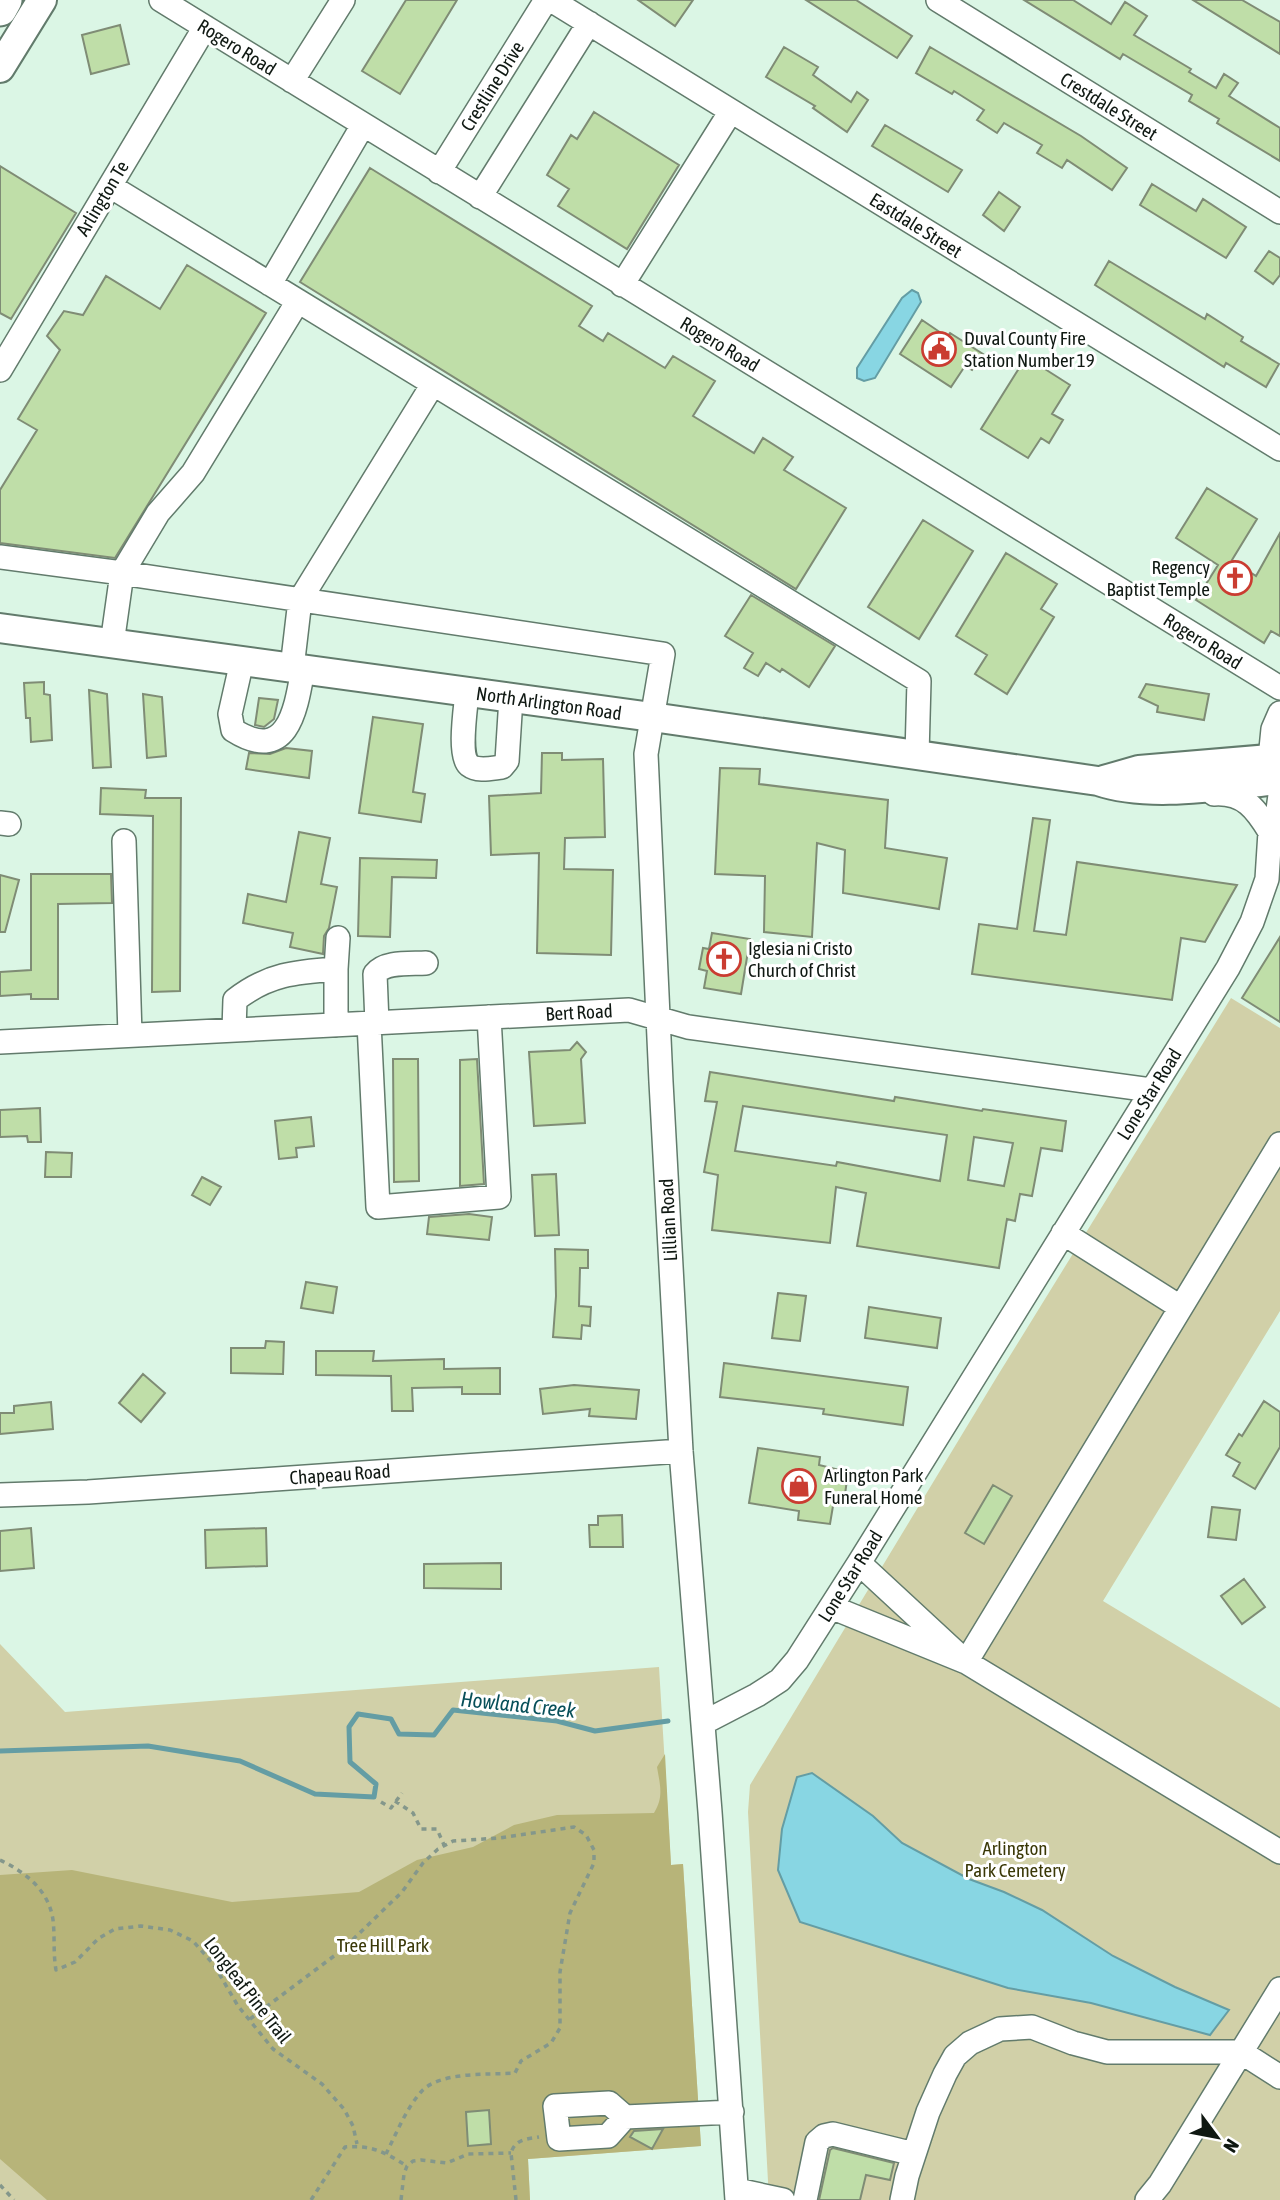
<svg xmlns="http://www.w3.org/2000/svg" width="1280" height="2200" font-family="'Asap Condensed',sans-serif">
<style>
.green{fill:#d1d0a8}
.forest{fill:#b7b479}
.water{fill:#88d6e3;stroke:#649da4;stroke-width:2}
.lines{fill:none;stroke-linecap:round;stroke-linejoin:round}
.stream{stroke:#649da4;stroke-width:5}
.building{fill:#bfdea8;stroke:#7f8c75;stroke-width:2;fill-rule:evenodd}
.minor-casing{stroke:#627b6c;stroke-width:26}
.major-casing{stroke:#627b6c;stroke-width:32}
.highway-casing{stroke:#627b6c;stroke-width:37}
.path{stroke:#84978b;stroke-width:3.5;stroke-dasharray:5 5;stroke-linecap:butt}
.minor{stroke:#fff;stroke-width:23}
.major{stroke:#fff;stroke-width:28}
.highway{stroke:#fff;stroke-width:33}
.labels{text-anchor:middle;stroke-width:6;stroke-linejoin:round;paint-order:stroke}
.street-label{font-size:19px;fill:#0f1812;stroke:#fff}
.poi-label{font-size:19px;fill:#0f1812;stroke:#fff;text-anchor:start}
.park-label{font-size:19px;fill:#3a3807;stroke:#fff}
.water-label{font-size:21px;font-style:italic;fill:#074f59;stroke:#fff}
</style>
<rect width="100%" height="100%" fill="#dbf6e5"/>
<path class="green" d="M1231,998L1280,1028V1311L1103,1601L1280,1708V2200H769L748,1812L750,1785L998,1375Z
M0,1644L65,1712L659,1667L671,1865L683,1864L701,2146L528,2159L530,2200H0Z"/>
<path class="forest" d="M665,1754L671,1865L683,1864L701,2146L528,2159L530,2200H47L0,2159V1875L72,1870L232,1902L359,1892L417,1860L473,1847L514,1825L557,1815L654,1813C664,1797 660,1785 657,1767Z"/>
<path class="water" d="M912,290L918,293L921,302L875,378L864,381L857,378V368L902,298Z
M812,1773L873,1816L902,1843L969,1879L1004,1892L1042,1910L1113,1956L1175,1987L1229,2010L1210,2035L1091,2003L1008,1988L800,1922L778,1870L782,1829L797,1777Z"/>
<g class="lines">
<path class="stream" d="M0,1751L148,1746L240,1761L315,1794L374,1797L376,1784L350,1762L349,1727L358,1714L391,1719L399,1734L434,1735L453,1710L557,1721L595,1731L668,1721"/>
</g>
<path class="building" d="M406,0H457L400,94L362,71Z
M638,0H693L675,26Z
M806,0H856L912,36L897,58Z
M1024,0H1073L1111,24L1125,2L1147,16L1134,35L1191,69L1189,72L1216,88L1224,74L1238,83L1229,96L1280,128V161L1217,123L1219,119L1189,101L1192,95L1123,54L1120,59Z
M1193,0H1242L1280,22V54Z
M120,25L129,64L91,74L82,35Z
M784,47L818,67L813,75L851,102L857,92L868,100L847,132L813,108L815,106L766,77Z
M930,47L1081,136L1127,168L1112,190L1067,160L1062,168L1037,153L1042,145L1004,123L997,133L977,120L984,110L954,91L952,94L916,73Z
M594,112L679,165L627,249L558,206L569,189L547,175L571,135L577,139Z
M885,125L962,170L948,192L872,146Z
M0,166L76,213L11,319L0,313Z
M370,168L592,306L579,326L603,341L608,333L665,368L673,356L715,381L693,416L754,453L763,438L793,457L784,470L846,508L796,589L300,282Z
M1152,184L1196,211L1203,199L1246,227L1226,258L1140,205Z
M999,192L1020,207L1004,231L983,215Z
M1269,251L1280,258V275L1273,284L1255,271Z
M1109,261L1205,319L1207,314L1243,337L1241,341L1279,364L1266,387L1226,363L1224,367L1095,285Z
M187,265L266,313L115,558L0,543V490L37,430L18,419L60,350L47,336L64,311L83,315L106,276L160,309Z
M922,320L947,337L950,333L983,354L972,370L965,366L951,387L900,354Z
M1026,357L1070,385L1052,414L1063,420L1049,443L1041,438L1028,458L981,429Z
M1207,488L1257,519L1232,560L1256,576L1280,533V636L1271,631L1264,643L1196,600L1218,565L1176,538Z
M923,520L973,551L919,639L868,607Z
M1006,553L1057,584L1041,609L1054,617L1007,694L975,674L987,655L956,636Z
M751,595L835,646L809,687L782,669L780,672L766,663L758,676L744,668L753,653L725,636Z
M44,682V694L50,695L52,740L31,742L30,718H26L24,683Z
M1146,684L1209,694L1204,720L1157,712L1158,706L1139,697Z
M89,690L107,694L111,767L93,768Z
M143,694L162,697L166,756L147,758Z
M259,698L278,700L274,719L264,727L255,725Z
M373,717L423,724L413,792L425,794L421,822L359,813Z
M286,748L312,751L309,778L246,769L249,753L270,754Z
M542,753H562V760L603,759L605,837L565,838L564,869L613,870L611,955L537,953L539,853L491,855L489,796L541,793Z
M720,768L760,769L759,784L888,800L885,848L947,858L939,909L843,893L845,850L817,843L812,937L764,932L765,876L715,874Z
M101,788L146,790L145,798H181L180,991L152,992L153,816L100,814Z
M1033,818L1050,820L1034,931L1066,935L1077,862L1237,885L1205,942L1181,938L1172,1000L972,974L979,924L1017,929Z
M299,832L330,838L321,884L337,887L329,928L324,936L323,954L290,947L293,933L243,923L248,894L286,902Z
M360,858L437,860L436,878L392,877L390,937L358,936Z
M31,874H111L112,903L58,904V999H31V994L0,996V972L31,970Z
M0,875L19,880L5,932H0Z
M712,933L750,939L741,994L704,988L707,971L699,969L703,948L709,949Z
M1280,937V1022L1242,998Z
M577,1042L586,1052L581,1059L585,1123L534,1126L529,1052L570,1050Z
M393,1059H418L419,1181L394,1182Z
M477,1059L484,1184L460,1186V1060Z
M710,1072L894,1101L895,1097L982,1111L983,1109L1066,1121L1062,1151L1041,1148L1032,1196L1020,1194L1015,1221L1007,1219L999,1268L857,1246L866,1193L836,1187L830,1243L712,1230L718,1175L704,1172L717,1102L705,1101ZM743,1106L947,1135L940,1181L837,1162L836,1166L735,1151ZM974,1137L1013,1143L1004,1186L968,1180Z
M40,1108L41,1142H28L27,1136L0,1137V1110Z
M311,1117L314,1146L296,1148L297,1157L279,1159L275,1121Z
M46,1152L72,1153L71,1177H45Z
M556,1174L559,1235L535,1236L532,1175Z
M202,1177L221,1187L210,1205L192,1195Z
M469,1214L492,1217L489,1240L427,1234L429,1217Z
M555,1249L588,1250V1268H580L579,1306L591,1307L590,1326L582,1325L581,1339L553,1337L556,1296Z
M306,1282L337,1287L333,1313L301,1308Z
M778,1293L806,1296L800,1341L772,1338Z
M869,1307L941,1318L937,1348L865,1338Z
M266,1341L284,1342L283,1374L231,1373V1348H265Z
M316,1351H374L373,1361L444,1359V1369L500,1368V1394H462V1387L412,1388L413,1411H392L391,1376L316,1375Z
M724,1363L908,1387L903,1425L823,1414L824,1409L720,1397Z
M143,1374L165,1393L141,1422L119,1403Z
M574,1385L639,1390L636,1419L589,1416L590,1409L543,1414L540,1389Z
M1264,1401L1280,1412V1447L1255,1489L1233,1476L1240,1463L1226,1455L1239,1434L1242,1436Z
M51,1402L53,1429L0,1434V1413H14V1406Z
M758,1448L820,1457L819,1465L848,1472L844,1502L834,1500L830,1524L798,1520L799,1511L749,1503Z
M993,1485L1012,1496L984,1544L965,1533Z
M1212,1507L1240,1510L1236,1540L1208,1537Z
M622,1515L623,1547H590L589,1525H598V1516Z
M31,1528L34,1568L0,1571V1531Z
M266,1528L267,1566L206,1568L205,1530Z
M501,1563V1589L424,1588V1564Z
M1244,1579L1265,1607L1242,1624L1221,1596Z
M489,2110L491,2144L468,2146L466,2112Z
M663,2129L652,2149L630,2137L634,2131Z
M833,2148L894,2163L890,2180L866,2175L860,2200H819L830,2150Z"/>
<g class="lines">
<g class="minor-casing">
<path id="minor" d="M161,0L1280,688
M551,0L1280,449
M938,0L1280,212
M292,81L343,0
M439,172L546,0
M110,186L919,681L917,755
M480,197L589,23
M270,284L363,125
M622,285L731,111
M0,370L205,27
M0,557L122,573L663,654L646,754L661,1082L681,1451L710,1812L737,2200
M112,644L122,573L158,513L193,473L298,301
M242,661L230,714L233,730C288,765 296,709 303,669
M292,668L300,600L433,384
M467,692C466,706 458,755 469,765C478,772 492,768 502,767L507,761L511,698
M1270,759L1273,729L1280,713
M1214,794C1244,792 1256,809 1270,832
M0,823L9,824
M124,841L130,1035
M336,969L338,938
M369,1023L378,1207L499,1197L489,1017
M377,1023L375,974C385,961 410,964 426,963
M234,1030L235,1000C268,974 296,972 336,969V1025
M0,1042L629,1010L688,1027L1151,1090
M1280,1144L966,1662L1280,1852
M1063,1233L1180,1307
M0,1495L88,1492L681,1451
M831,1607L966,1662L859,1563
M703,1723L757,1695L780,1680L797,1660L859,1563L1228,968L1252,922L1267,879L1270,832L1278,810L1280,795
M625,2117L608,2136L559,2139L555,2106L609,2103L625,2117L732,2112
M737,2190L783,2200
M805,2200L817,2142L824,2136L833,2134L914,2154
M902,2200L907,2176L928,2112L945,2074L955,2056L970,2043L1000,2029L1032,2027L1073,2043L1107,2052H1241L1280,2077
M1147,2200L1160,2184L1280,1989"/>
</g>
<g class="major-casing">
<path id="major" d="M0,68L42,0
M0,628L652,717L1098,781C1150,799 1224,785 1280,780
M1104,780L1139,770L1280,758"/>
</g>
<g class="highway-casing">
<path id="highway" d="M0,9L5,0"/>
</g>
<path class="path" d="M395,1801L413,1813L421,1829H437L444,1845
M381,1802L391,1808L402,1793
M0,1860C25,1872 49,1890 53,1920C55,1937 53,1953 56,1970L75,1962L99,1938L115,1929L141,1926L170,1930L193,1941L214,1965L238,2006L273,2049L322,2084L344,2109L353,2126L357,2144
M250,2019L342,1950L402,1892L423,1863L438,1849L453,1841L499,1838L574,1827L586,1835L594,1850V1863L570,1913L560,1972V2028L551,2043L521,2061L515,2073C489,2075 439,2071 421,2092C406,2109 396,2134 386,2154
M0,2185L14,2200
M311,2200L345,2147C373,2145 384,2152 407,2166
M401,2200L404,2174L407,2166L413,2161L421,2160L447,2163L468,2154L511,2153
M516,2200L511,2153C515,2139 527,2139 539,2137"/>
<use href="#minor" class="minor"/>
<use href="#major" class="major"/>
<use href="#highway" class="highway"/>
</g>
<defs>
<g id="civic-ring" transform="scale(1.75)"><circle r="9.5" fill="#fff" stroke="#ca3c31" stroke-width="1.5"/><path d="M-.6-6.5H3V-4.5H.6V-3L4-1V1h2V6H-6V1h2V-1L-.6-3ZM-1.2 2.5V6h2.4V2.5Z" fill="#ca3c31"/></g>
<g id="church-ring" transform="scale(1.75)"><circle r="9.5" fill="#fff" stroke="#ca3c31" stroke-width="1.5"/><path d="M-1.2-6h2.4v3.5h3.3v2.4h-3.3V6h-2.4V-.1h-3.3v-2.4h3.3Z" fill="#ca3c31"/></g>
<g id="shop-ring" transform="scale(1.75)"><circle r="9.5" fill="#fff" stroke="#ca3c31" stroke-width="1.5"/><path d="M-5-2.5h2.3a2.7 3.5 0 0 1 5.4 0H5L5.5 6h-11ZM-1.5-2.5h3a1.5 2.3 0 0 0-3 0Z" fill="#ca3c31"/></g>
</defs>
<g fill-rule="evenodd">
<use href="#civic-ring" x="939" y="349"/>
<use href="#church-ring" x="1235" y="578"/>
<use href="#church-ring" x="724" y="959"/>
<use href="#shop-ring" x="799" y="1486"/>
</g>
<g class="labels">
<g class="street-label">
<text transform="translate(237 47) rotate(32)" y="7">Rogero Road</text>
<text transform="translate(492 86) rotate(-58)" y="7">Crestline Drive</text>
<text transform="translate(1109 106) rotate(32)" y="7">Crestdale Street</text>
<text transform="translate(102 198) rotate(-59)" y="7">Arlington Te</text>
<text transform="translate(916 225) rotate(32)" y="7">Eastdale Street</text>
<text transform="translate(720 344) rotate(31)" y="7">Rogero Road</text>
<text transform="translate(1203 641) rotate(32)" y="7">Rogero Road</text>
<text transform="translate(549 703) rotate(8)" y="7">North Arlington Road</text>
<text transform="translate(579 1012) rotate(-3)" y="7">Bert Road</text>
<text transform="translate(1149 1094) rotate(-58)" y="7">Lone Star Road</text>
<text transform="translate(668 1220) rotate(-93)" y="7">Lillian Road</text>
<text transform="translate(340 1474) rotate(-4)" y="7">Chapeau Road</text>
<text transform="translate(850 1576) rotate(-58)" y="7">Lone Star Road</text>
<text transform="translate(248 1990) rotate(52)" y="7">Longleaf Pine Trail</text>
</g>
<g class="poi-label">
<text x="964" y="345">Duval County Fire<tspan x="964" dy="22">Station Number 19</tspan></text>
<text x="1210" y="574" text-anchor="end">Regency<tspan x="1210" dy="22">Baptist Temple</tspan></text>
<text x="748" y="955">Iglesia ni Cristo<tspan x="748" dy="22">Church of Christ</tspan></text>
<text x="824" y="1482">Arlington Park<tspan x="824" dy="22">Funeral Home</tspan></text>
</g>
<g class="park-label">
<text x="1015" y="1855">Arlington<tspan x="1015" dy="22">Park Cemetery</tspan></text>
<text x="383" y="1952">Tree Hill Park</text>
</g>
<g class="water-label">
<text transform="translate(518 1705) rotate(6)" y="7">Howland Creek</text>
</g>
</g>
<g transform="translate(1217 2137) rotate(122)" stroke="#ffffff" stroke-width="5" paint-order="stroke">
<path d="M0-5L12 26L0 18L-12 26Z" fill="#0f1812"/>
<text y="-10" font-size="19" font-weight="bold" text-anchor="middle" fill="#0f1812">N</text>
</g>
</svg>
